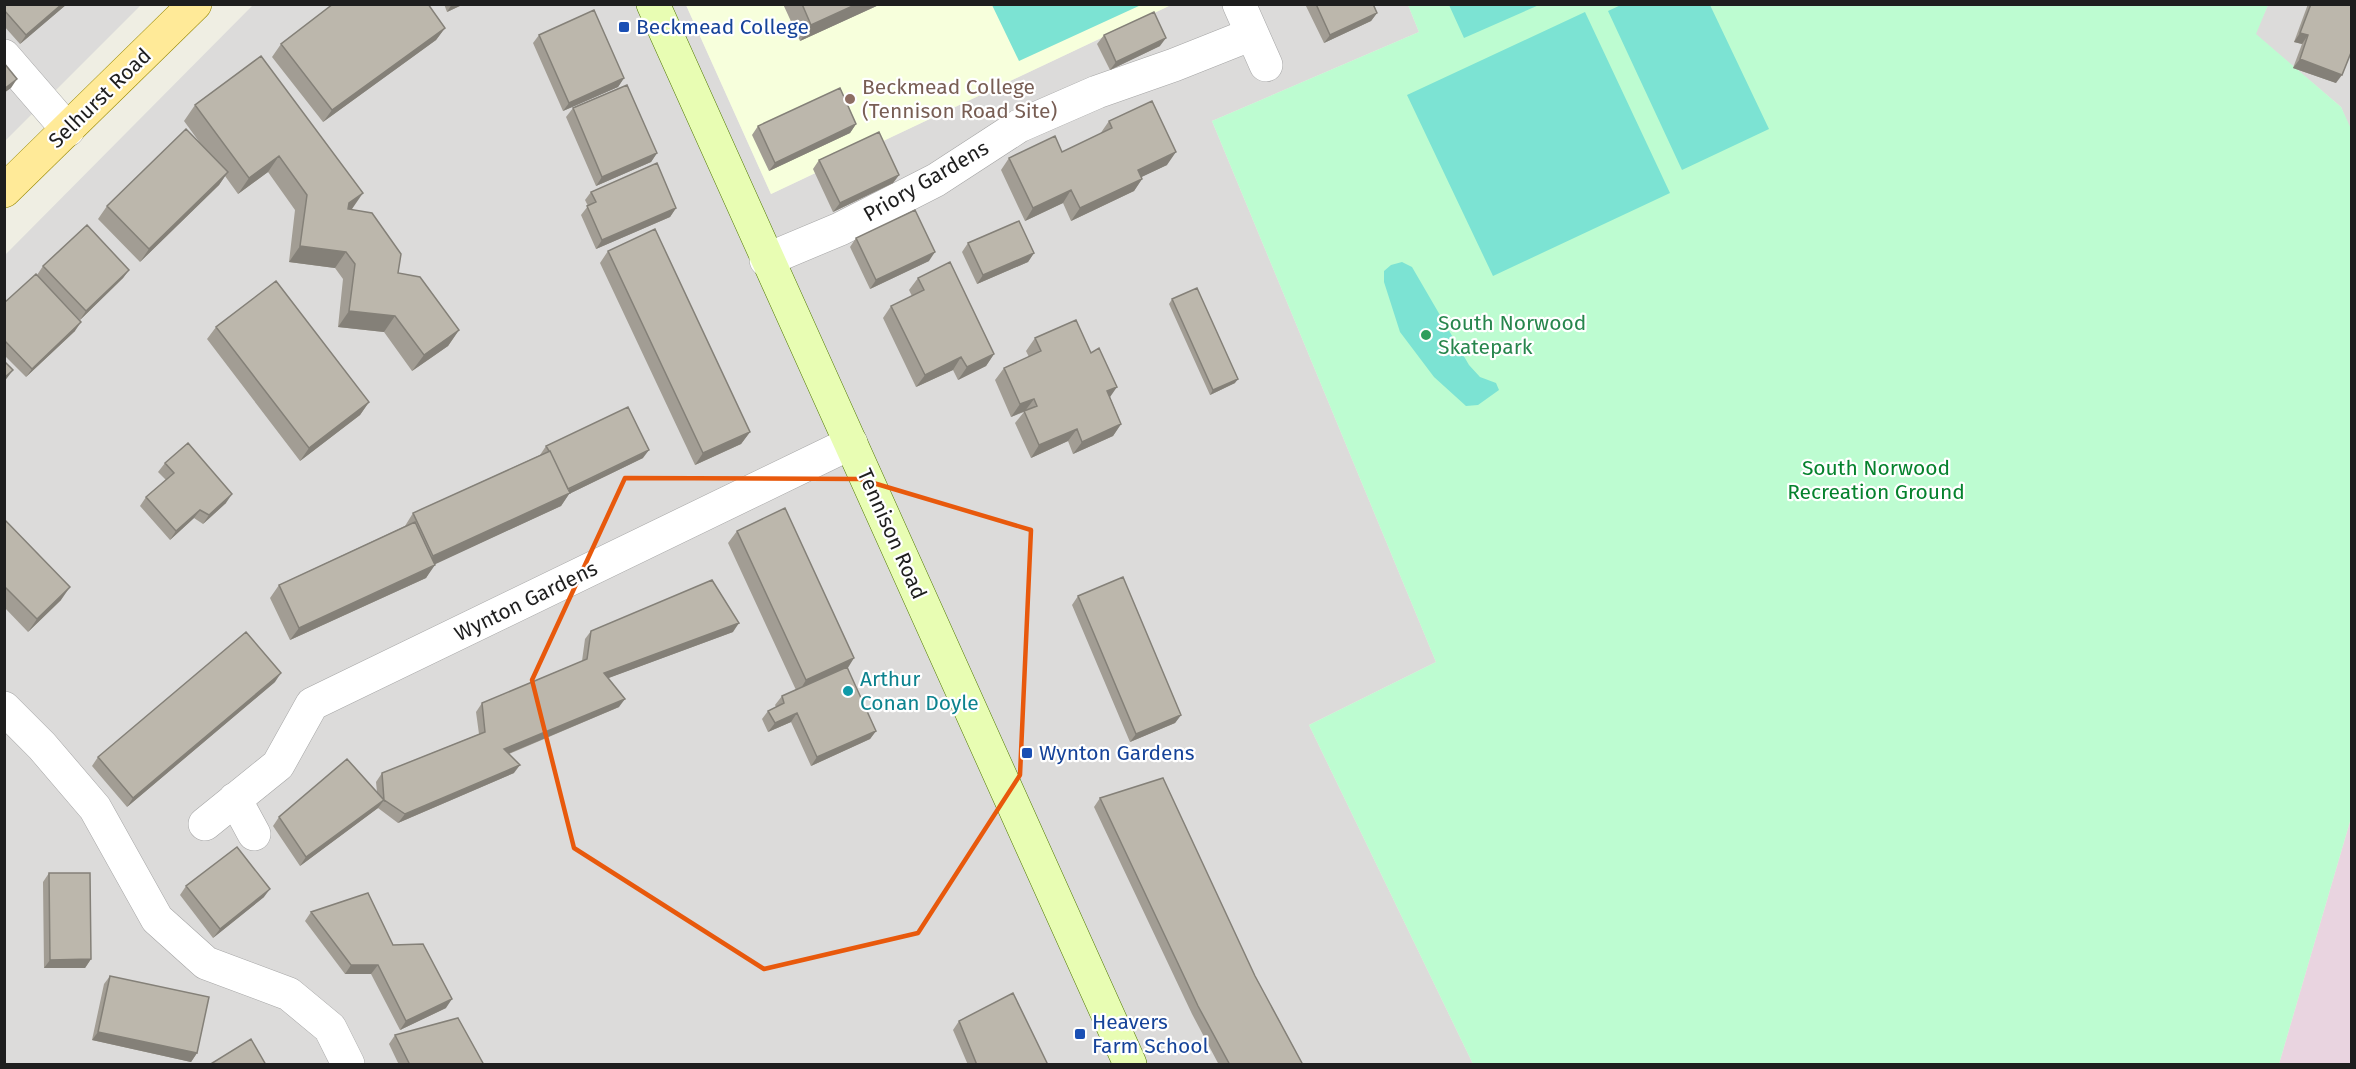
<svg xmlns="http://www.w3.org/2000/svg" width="2356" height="1069" font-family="'Fira Sans',sans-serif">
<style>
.residential{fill:#dcdbda}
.industrial{fill:#e9d4e0}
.education{fill:#f7ffdc}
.park{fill:#bdfcd1}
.pitch{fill:#7ce3d3}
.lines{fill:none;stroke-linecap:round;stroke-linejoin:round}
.street-casing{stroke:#a5a5a5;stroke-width:34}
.secondary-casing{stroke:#507900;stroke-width:34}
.primary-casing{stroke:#978800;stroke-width:34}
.street{stroke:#fff;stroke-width:33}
.secondary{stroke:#e8fdb3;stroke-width:33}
.primary{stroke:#ffea98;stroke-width:33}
.wall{fill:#a29d94}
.shaded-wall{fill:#848078}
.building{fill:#bcb7ac;stroke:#848078;stroke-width:1.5}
.marked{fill:none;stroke:#e8590c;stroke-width:4.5;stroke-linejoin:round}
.transit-dot{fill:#1a4fb4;stroke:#fff;stroke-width:2}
.education-dot{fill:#8d6e63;stroke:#fff;stroke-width:2}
.leisure-dot{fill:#2e9e5b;stroke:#fff;stroke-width:2}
.culture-dot{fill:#0f9aa8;stroke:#fff;stroke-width:2}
.labels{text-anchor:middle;stroke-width:4.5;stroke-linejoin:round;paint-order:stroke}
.transit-label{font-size:21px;fill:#164399;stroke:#fff;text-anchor:start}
.education-label{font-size:21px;fill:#785e54;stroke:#fff;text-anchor:start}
.street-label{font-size:21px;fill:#1e1e1e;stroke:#fff}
.leisure-label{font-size:21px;fill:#27864d;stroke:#fff;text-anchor:start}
.park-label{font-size:21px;fill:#05822d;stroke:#fff}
.culture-label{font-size:21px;fill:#0d838f;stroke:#fff;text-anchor:start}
</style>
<rect width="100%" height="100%" fill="#efeee3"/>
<path class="residential" d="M5,5H141L5,141Z
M253,5H686L771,194L1171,5H1408L1419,32L1212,121L1436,662L1309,725L1473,1064H5V255Z
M2268,5H2351V131L2341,107L2255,34Z"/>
<path class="industrial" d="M2351,818V1064H2279Z"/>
<path class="education" d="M686,5H1171L771,194Z"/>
<path class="park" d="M1408,5H2268L2256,34L2341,107L2352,131L2351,818L2279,1064H1473L1309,725L1436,662L1212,121L1419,32Z"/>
<path class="pitch" d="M1623,4L1710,5L1769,129L1682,170L1608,11Z
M992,5H1141L1019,61Z
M1449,5H1539L1464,38Z
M1585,12L1670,193L1493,276L1407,95Z
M1402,262L1412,267L1469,365L1480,377L1496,383L1499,390L1478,405L1466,406L1434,377L1400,332L1384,282V271L1391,265Z"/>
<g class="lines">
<g class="street-casing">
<path id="street" d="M1239,4L1266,65
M4,56L68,130
M766,260L840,229L936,180L1019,126L1097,92L1174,65L1252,34
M4,708L42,746L95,808L157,919L206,963L289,994L330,1028L348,1064
M235,799L254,834
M205,824L278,765L312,704L851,443"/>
</g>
<g class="secondary-casing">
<path id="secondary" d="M653,4C810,359 971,711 1130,1064"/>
</g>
<g class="primary-casing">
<path id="primary" d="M4,191L195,4"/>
</g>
<use href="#street" class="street"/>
<use href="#secondary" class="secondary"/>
<use href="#primary" class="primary"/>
</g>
<path class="wall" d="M4,4H67L20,44L4,26Z
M444,4H464L447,12Z
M783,4H881L800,41Z
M1305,4H1373L1377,13L1371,21L1324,43Z
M2308,4H2352L2336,83L2293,68L2302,44L2294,42Z
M445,28L436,40L323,122L272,57L281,44Z
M539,35L624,78L618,87L563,111L533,43Z
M1104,35L1160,46L1110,70L1097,44Z
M261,56L351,209L398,273L459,330L448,346L412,371L384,332L338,327L343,279L335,268L289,262L295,210L268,172L238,194L225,176L219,185L140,262L98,219L107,206L203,147L184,121L195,105Z
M573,108L657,153L651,162L596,186L566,117Z
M1109,121L1167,165L1141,177L1142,179L1134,191L1071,221L1063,203L1025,221L1001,170L1009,158L1062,152L1100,134Z
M856,124L850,133L769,171L752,135L758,126Z
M819,160L899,175L893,183L833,212L813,169Z
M591,192L676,208L670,217L596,249L581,215L588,206L585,200Z
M856,238L929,261L870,289L850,247Z
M968,243L1034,253L1028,262L977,284L962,252Z
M608,251L750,432L741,444L695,465L600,263Z
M43,266L129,270L123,278L80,320L37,275Z
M918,278L994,354L986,366L958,380L953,370L916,387L883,318L891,306L912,296L909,290Z
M1172,299L1235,383L1210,395L1169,304Z
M4,303L75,331L26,377L4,355Z
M216,327L369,402L360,415L300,461L207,339Z
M1035,338L1110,397L1121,424L1113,436L1073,454L1068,441L1031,458L1015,423L1024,412L1011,417L995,380L1004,368L1029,357L1026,351Z
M546,446L643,458L569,494L561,506L434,564L426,578L290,640L270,598L279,585L405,526L413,513L540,455Z
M165,463L226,503L203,524L194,518L170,540L140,506L146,497L166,480L158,472Z
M4,519L61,600L28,632L4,607Z
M737,531L847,668L876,731L870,739L811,766L791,722L768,732L762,719L768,711L776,707L775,705L782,696L796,690L728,543Z
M1078,596L1181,715L1175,723L1130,742L1072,605Z
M591,631L733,632L608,678L619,707L509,754L514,773L398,823L378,808L300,866L273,826L279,817L377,792L376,782L382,773L479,734L476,712L482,703L582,661L585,639Z
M275,682L127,807L92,766L98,757Z
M1100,798L1255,976L1303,1065H1219L1192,1014L1094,807Z
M49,873L91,959L85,968H44L43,882Z
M186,886L264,897L213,938L180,895Z
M311,912L393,945L446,1008L400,1030L371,974H345L305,921Z
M110,976L197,1053L191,1062L92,1040L104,984Z
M959,1021L1048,1065H968L953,1030Z
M395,1035L484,1065H399L389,1044Z"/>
<path class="shaded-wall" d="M62,4H67L20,44L26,35Z
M452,4H464L447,12Z
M857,4H881L800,41L811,25Z
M1377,13L1371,21L1324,43L1330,35Z
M445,28L436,40L323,122L332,110Z
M2300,33L2308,35L2302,44L2294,42Z
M1166,38L1160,46L1110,70L1116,62Z
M2300,59L2342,75L2336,83L2293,68Z
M624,78L618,87L563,111L569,103Z
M17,79L11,88L4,93V89Z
M856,124L850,133L769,171L775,163Z
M1176,152L1167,165L1129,183L1138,170Z
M657,153L651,162L596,186L602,177Z
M279,156L268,172L238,194L249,178Z
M228,172L219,185L140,262L149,249Z
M899,175L893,183L833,212L840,203Z
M1142,179L1134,191L1071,221L1080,208Z
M1071,190L1063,203L1025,221L1033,208Z
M363,193L352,209L338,219L349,203Z
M676,208L670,217L596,249L602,240Z
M300,246L346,252L335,268L289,262Z
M935,252L929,261L870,289L876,280Z
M1034,253L1028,262L977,284L983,275Z
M129,270L123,278L80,320L86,311Z
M349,311L395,316L384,332L338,327Z
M81,322L75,331L26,377L32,369Z
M459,330L448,346L412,371L424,355Z
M994,354L986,366L958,380L967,367Z
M961,357L953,370L916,387L925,375Z
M13,370L4,382V378Z
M1238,379L1235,383L1210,395L1213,390Z
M1117,387L1108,400L1107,391Z
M1034,399L1025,411L1011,417L1020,404Z
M369,402L360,415L300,461L309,448Z
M1121,424L1113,436L1073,454L1082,442Z
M1077,429L1068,441L1031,458L1039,445Z
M750,432L741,444L695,465L703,453Z
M649,450L643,458L569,494L561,506L425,569L433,556Z
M232,494L226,503L203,524L209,515Z
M200,510L194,518L170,540L176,531Z
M435,565L426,578L290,640L299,628Z
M70,587L61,600L28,632L37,619Z
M739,623L733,632L598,682L604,673Z
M854,658L846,671L798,693L806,680Z
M281,673L275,682L127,807L133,798Z
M625,699L619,707L498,758L504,749Z
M797,713L791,722L768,732L775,723Z
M1181,715L1175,723L1130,742L1136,734Z
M876,731L870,739L811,766L817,757Z
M520,765L514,773L398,823L405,814Z
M384,800L378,808L300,866L306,857Z
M270,889L264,897L213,938L220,929Z
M91,959L85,968H44L50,960Z
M351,965H378L371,974H345Z
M452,999L446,1008L400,1030L406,1021Z
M98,1032L197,1053L191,1062L92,1040Z"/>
<path class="building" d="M4,4H62L26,35L4,10Z
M333,4H428L445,28L332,110L281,44Z
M802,4H857L811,25Z
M1316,4H1373L1377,13L1330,35Z
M2311,4H2352V50L2342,75L2300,59L2308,35L2300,33Z
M594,10L624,78L569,103L539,35Z
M1154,12L1166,38L1116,62L1104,35Z
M261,56L363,193L349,203L348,209L372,213L401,254L398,273L420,277L459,330L424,355L395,316L349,311L355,264L346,252L300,246L307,195L279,156L249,178L195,105Z
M4,63L17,79L4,89Z
M627,85L657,153L602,177L573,108Z
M840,88L856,124L775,163L758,126Z
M1152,101L1176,152L1138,170L1142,179L1080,208L1071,190L1033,208L1009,158L1055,136L1062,152L1112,128L1109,121Z
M186,129L228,172L149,249L107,206Z
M879,132L899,175L840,203L819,160Z
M657,163L676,208L602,240L587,206L596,202L591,192Z
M915,210L935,252L876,280L856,238Z
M1019,221L1034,253L983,275L968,243Z
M87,225L129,270L86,311L43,266Z
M655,229L750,432L703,453L608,251Z
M950,262L994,354L967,367L961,357L925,375L891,306L924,290L918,278Z
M36,274L81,322L32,369L4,340V303Z
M276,281L369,402L309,448L216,327Z
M1197,288L1238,379L1213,390L1172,299Z
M1076,320L1091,353L1099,348L1117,387L1107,391L1121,424L1082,442L1077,429L1039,445L1024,411L1037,406L1034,399L1020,404L1004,368L1041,351L1035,338Z
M4,361L13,370L4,378Z
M628,407L649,450L568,489L550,451H549L546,446Z
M188,443L232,494L209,515L200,510L176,531L146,497L174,473L165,463Z
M550,451L570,493L433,556L413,513Z
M785,508L854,658L806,680L737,531Z
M4,519L70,587L37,619L4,586Z
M415,522L435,565L299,628L279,585Z
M1123,577L1181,715L1136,734L1078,596Z
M712,580L739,623L604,673L625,699L504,749L520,765L405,814L384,800L306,857L279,817L347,759L384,800L382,773L485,732L482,703L587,659L591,631Z
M246,632L281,673L133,798L98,757Z
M847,667L876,731L817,757L797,713L775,723L768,711L784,703L782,696Z
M1163,778L1255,976L1303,1065H1230L1198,1006L1100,798Z
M237,847L270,889L220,929L186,886Z
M49,873H90L91,959L50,960Z
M368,893L393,945L423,944L452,999L406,1021L378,965H351L311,912Z
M110,976L209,997L197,1053L98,1032Z
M1013,993L1048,1065H977L959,1021Z
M458,1018L484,1065H410L395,1035Z
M251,1039L266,1065H209Z"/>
<path class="marked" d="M625,478L860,479L1031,530L1020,775L918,933L764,969L574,848L532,680Z"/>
<g class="transit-dot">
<rect x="618" y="21" width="12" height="12" rx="3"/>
<rect x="1021" y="747" width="12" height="12" rx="3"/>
<rect x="1074" y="1028" width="12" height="12" rx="3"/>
</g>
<circle class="education-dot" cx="850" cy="99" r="6"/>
<circle class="leisure-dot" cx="1426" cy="335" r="6"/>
<circle class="culture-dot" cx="848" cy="691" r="6"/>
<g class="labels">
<g class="transit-label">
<text x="636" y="34">Beckmead College</text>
<text x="1039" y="760">Wynton Gardens</text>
<text x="1092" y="1029">Heavers<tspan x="1092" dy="24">Farm School</tspan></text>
</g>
<g class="education-label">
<text x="862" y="94">Beckmead College<tspan x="862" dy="24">(Tennison Road Site)</tspan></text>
</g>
<g class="street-label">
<text transform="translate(100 98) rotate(-44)" y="7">Selhurst Road</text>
<text transform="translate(926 181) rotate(-30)" y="7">Priory Gardens</text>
<text transform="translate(892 534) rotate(66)" y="7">Tennison Road</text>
<text transform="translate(526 601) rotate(-26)" y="7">Wynton Gardens</text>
</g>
<g class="leisure-label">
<text x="1438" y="330">South Norwood<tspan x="1438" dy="24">Skatepark</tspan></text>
</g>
<g class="park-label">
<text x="1876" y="475">South Norwood<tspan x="1876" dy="24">Recreation Ground</tspan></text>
</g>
<g class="culture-label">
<text x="860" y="686">Arthur<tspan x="860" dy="24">Conan Doyle</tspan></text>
</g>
</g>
<rect width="2356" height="1069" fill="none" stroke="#1e1e1e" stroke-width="12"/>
</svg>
